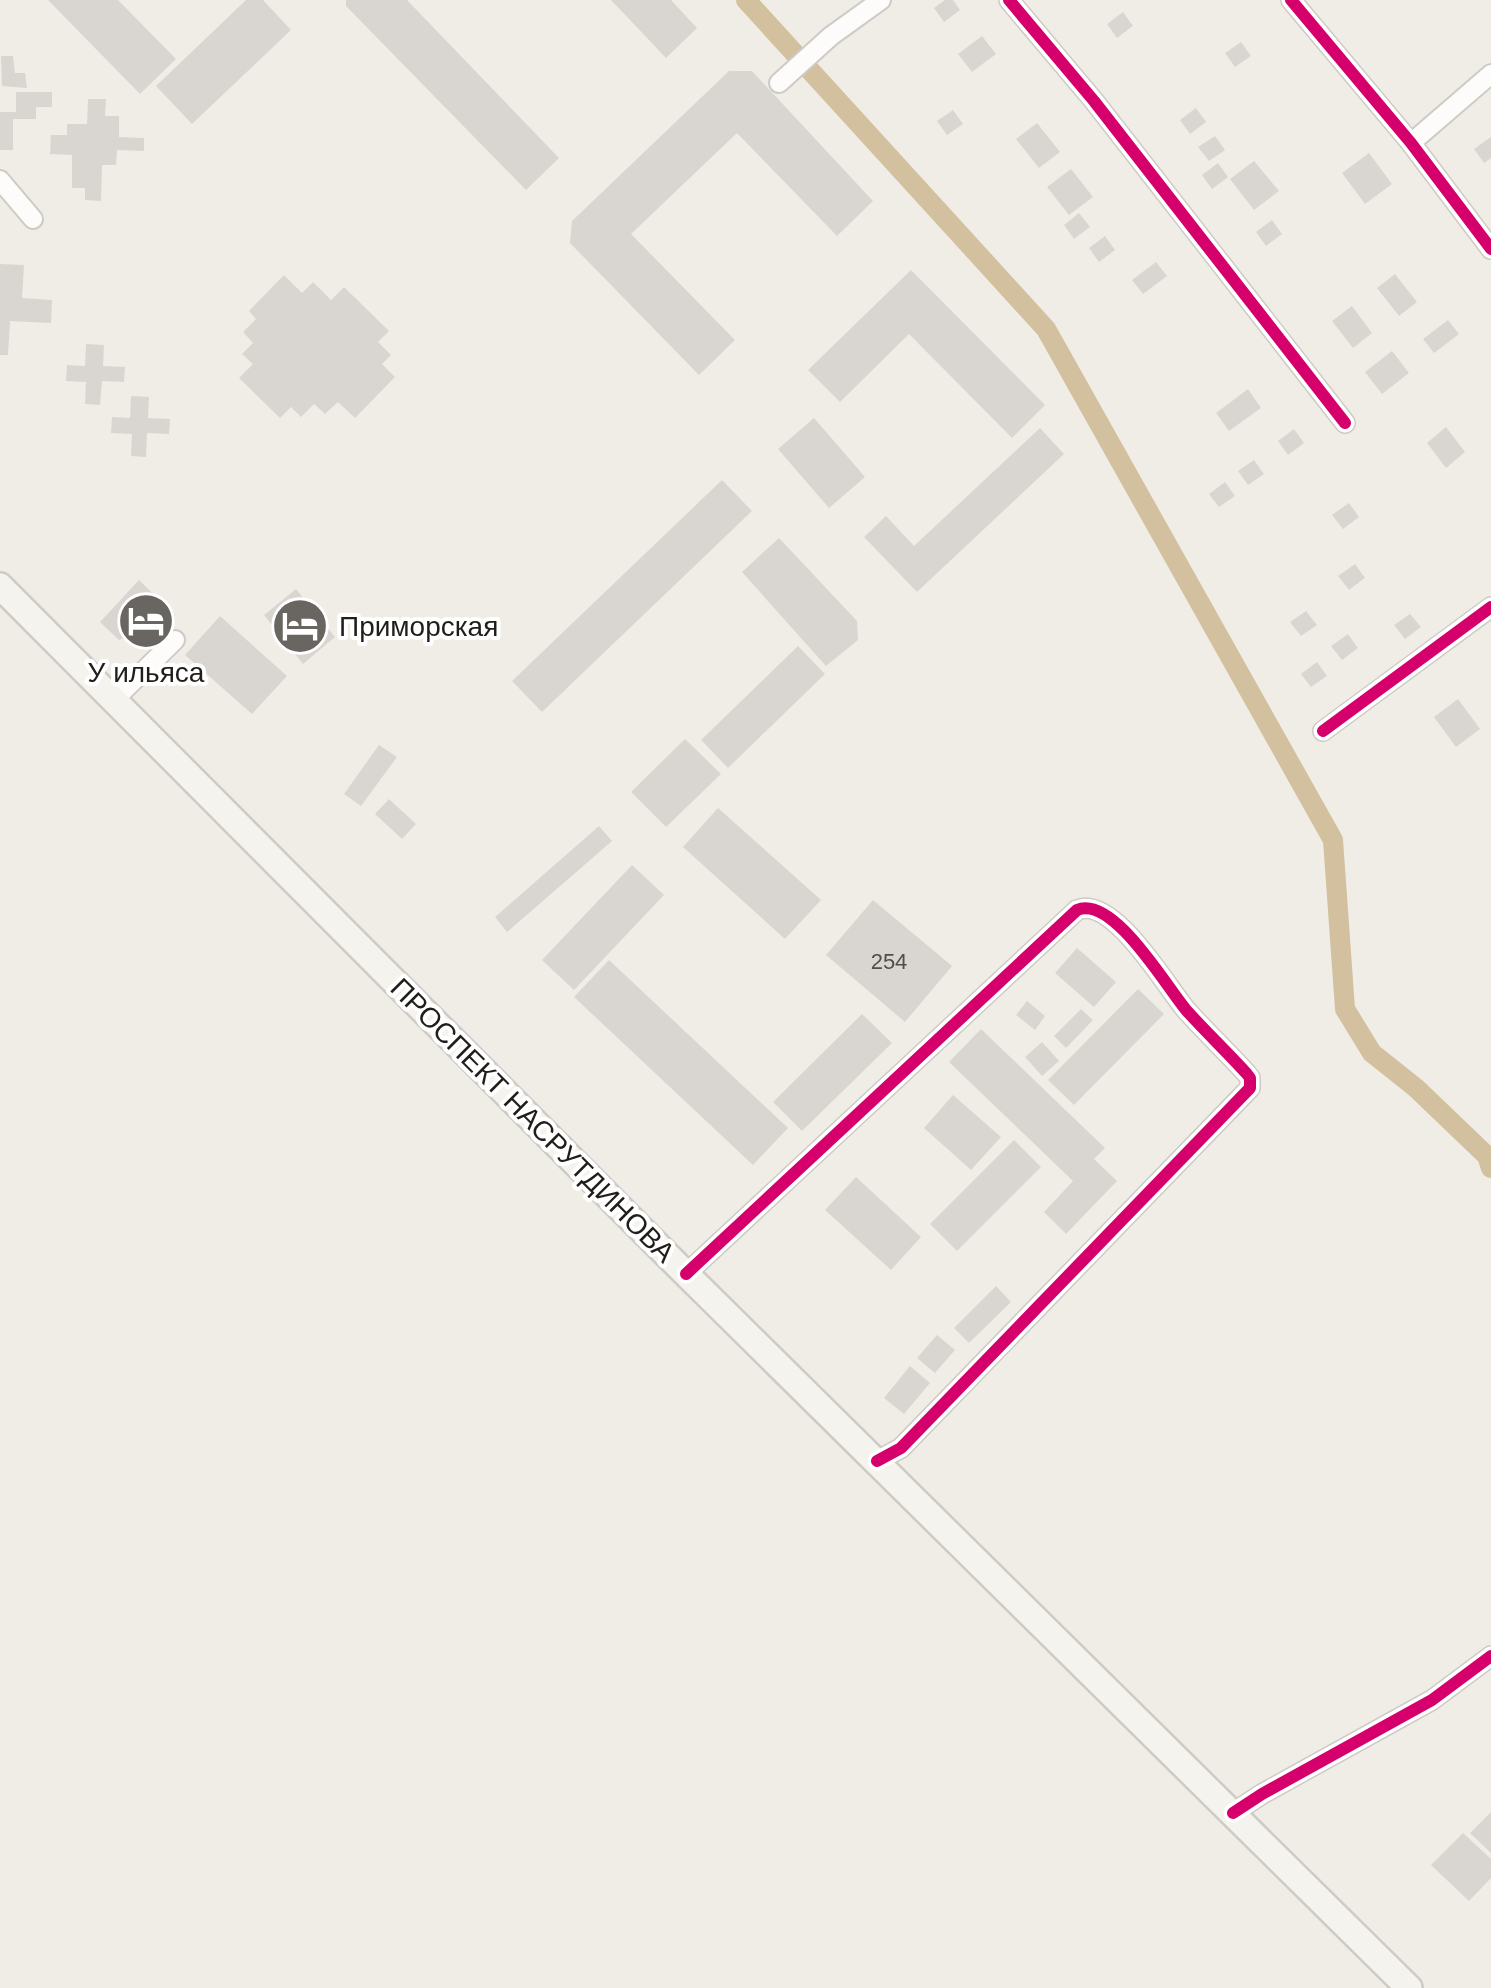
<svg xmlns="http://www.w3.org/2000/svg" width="1491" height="1988" font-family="Helvetica,sans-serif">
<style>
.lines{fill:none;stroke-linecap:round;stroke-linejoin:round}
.canal{stroke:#d3c09e;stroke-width:20}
.building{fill:#d9d6d1}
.minor-casing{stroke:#cecbc7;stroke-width:22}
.secondary-casing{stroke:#cecbc7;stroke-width:30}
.minor{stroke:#fdfcfb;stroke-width:18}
.secondary{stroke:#f5f3ed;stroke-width:25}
.cycleway-casing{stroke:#fff;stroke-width:19}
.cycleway{stroke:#d6006c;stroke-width:12}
.labels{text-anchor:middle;stroke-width:8;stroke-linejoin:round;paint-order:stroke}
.number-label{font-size:22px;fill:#504e4a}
.poi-label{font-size:28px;fill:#201e1a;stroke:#fff;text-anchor:start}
.street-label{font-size:28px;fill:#201e1a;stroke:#fff}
</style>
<rect width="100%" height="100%" fill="#f0ede7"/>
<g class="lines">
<path class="canal" d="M746,0L1046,329L1333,840L1345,1009L1372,1053L1416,1088L1487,1156L1491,1168"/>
</g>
<path class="building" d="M48,0H118L176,59L140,94Z
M246,0H263L291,30L192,124L156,86Z
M346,0H407L559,158L526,190L346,6Z
M611,0H671L697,28L666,58Z
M945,0H953L960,10L944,22L934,8Z
M1123,12L1133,26L1117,38L1107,24Z
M982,36L996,54L972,72L958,54Z
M1241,42L1251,56L1235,67L1225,53Z
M1,56H13L15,73H25L27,88L2,86Z
M729,71H752L873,201L837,236L737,133L631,234L735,340L699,375L570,243L572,221Z
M16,92H52V107H36V119H13V150H0V112H16Z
M88,99H106L105,116H119V137L144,138V151L117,150L116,165H102L101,201L85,200V188H72V155L50,154L51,135H67V124H87Z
M1196,108L1206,122L1190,134L1180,120Z
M953,110L963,124L947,135L937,121Z
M1037,123L1060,152L1039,168L1016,139Z
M1215,136L1225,150L1209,161L1198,147Z
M1491,137V158L1484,163L1474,149Z
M1369,153L1392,184L1365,204L1342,173Z
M1254,161L1279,191L1254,210L1230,179Z
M1218,163L1228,177L1212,189L1202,175Z
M1071,169L1093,197L1069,215L1047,187Z
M1079,213L1090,227L1074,239L1064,225Z
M1272,220L1282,234L1266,246L1256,232Z
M1105,236L1115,250L1099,262L1089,248Z
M1156,262L1167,276L1143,294L1132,280Z
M0,264L24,265L22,298L52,300L51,323L10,321L8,355H0Z
M911,270L1045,405L1012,438L909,334L840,402L808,370Z
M1395,274L1417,302L1399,316L1377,288Z
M284,275L302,293L313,282L331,300L344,287L389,331L378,342L391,355L382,364L395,377L355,418L338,402L325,414L314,404L301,417L291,407L280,418L239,378L253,364L242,354L253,343L243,332L256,319L249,311Z
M1352,306L1372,333L1353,348L1332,321Z
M1448,320L1459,334L1434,353L1423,339Z
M86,344L104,345L103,366L125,367L124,382L102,381L100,405L85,404L86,382L66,381L67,365L85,366Z
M1392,351L1409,373L1382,394L1365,372Z
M1248,389L1261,408L1229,431L1216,413Z
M131,396L149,397L148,418L170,419L169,434L147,433L146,457L131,456L132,434L111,433L112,417L130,418Z
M814,418L865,477L829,508L778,449Z
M1446,427L1465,452L1446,468L1427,443Z
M1040,428L1064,454L917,592L864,537L886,516L914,546Z
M1294,429L1304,443L1288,455L1278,441Z
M1254,460L1264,474L1248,485L1238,471Z
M722,480L752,511L542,712L512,681Z
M1225,482L1235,496L1219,507L1209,494Z
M1349,503L1359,517L1343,529L1332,515Z
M779,538L857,621L858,640L826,666L742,572Z
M1355,564L1365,578L1349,590L1338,576Z
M139,580L175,615L157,633L146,628L119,640L100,622Z
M296,589L335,637L303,664L264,615Z
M1306,611L1317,625L1301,636L1290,622Z
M1410,614L1421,627L1405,639L1394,625Z
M220,616L287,676L252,714L185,655Z
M1348,634L1358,648L1342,660L1331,646Z
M798,646L825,674L728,768L701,740Z
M1317,662L1327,676L1311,687L1301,674Z
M1458,699L1480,729L1456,747L1434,717Z
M685,739L721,774L666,827L631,792Z
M379,745L397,757L361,806L344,794Z
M389,799L416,824L402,839L375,814Z
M718,808L821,900L785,939L683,847Z
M599,826L612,841L507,932L495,917Z
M632,865L664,895L574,990L542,960Z
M873,900L952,966L905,1022L826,955Z
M1077,948L1116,982L1094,1007L1055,973Z
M609,960L788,1128L753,1165L574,997Z
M1138,989L1164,1014L1074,1105L1048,1080Z
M1027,1001L1045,1016L1035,1030L1016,1015Z
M1081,1009L1093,1020L1066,1048L1054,1036Z
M862,1014L892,1043L802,1131L773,1102Z
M981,1029L1105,1148L1094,1159L1117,1181L1066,1234L1044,1212L1073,1181L949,1062Z
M1042,1042L1059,1061L1042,1076L1025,1057Z
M953,1095L1001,1137L971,1170L924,1128Z
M1014,1140L1041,1167L957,1251L930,1224Z
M856,1177L921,1237L891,1270L825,1210Z
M996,1286L1011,1302L969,1343L954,1328Z
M937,1335L955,1350L935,1373L917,1358Z
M910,1366L930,1383L904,1414L884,1398Z
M1491,1812V1853L1470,1833Z
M1463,1833L1491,1859V1878L1469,1901L1431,1865Z"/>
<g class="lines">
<g class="minor-casing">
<path id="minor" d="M1009,0L1094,101L1345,423
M1291,0L1411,143L1491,249
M779,83L831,36L881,0
M1411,143L1491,74
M0,180L33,219
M113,701L175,640
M1323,731L1491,607
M686,1274L1077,910C1113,894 1167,988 1187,1011C1207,1033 1228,1053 1247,1074L1250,1078V1088L901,1448L877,1461
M1233,1813L1262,1794L1432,1700L1491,1656"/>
</g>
<g class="secondary-casing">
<path id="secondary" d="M0,586L686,1274L1409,1988"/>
</g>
<use href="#minor" class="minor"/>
<use href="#secondary" class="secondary"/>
<g class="cycleway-casing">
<path id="cycleway" d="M1009,0L1094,101L1345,423
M1291,0L1411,143L1491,249
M1323,731L1491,607
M686,1274L1077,910C1113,894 1167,988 1187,1011C1207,1033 1228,1053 1247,1074L1250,1078V1088L901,1448L877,1461
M1233,1813L1262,1794L1432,1700L1491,1656"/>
</g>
<use href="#cycleway" class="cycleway"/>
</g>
<defs>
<g id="hotel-disc" transform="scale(2.875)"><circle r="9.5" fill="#696662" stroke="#fff"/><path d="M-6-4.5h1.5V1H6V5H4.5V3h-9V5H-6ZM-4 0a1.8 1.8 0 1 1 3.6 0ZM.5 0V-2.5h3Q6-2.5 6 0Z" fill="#fff"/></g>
</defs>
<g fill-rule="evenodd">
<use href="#hotel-disc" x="146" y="621"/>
<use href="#hotel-disc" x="300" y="626"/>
</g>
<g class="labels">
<g class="number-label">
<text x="889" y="969">254</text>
</g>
<g class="poi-label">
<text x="339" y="636">Приморская</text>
<text x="146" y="682" text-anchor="middle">У ильяса</text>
</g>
<g class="street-label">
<text transform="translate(533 1120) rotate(45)" y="10">ПРОСПЕКТ НАСРУТДИНОВА</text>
</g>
</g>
</svg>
